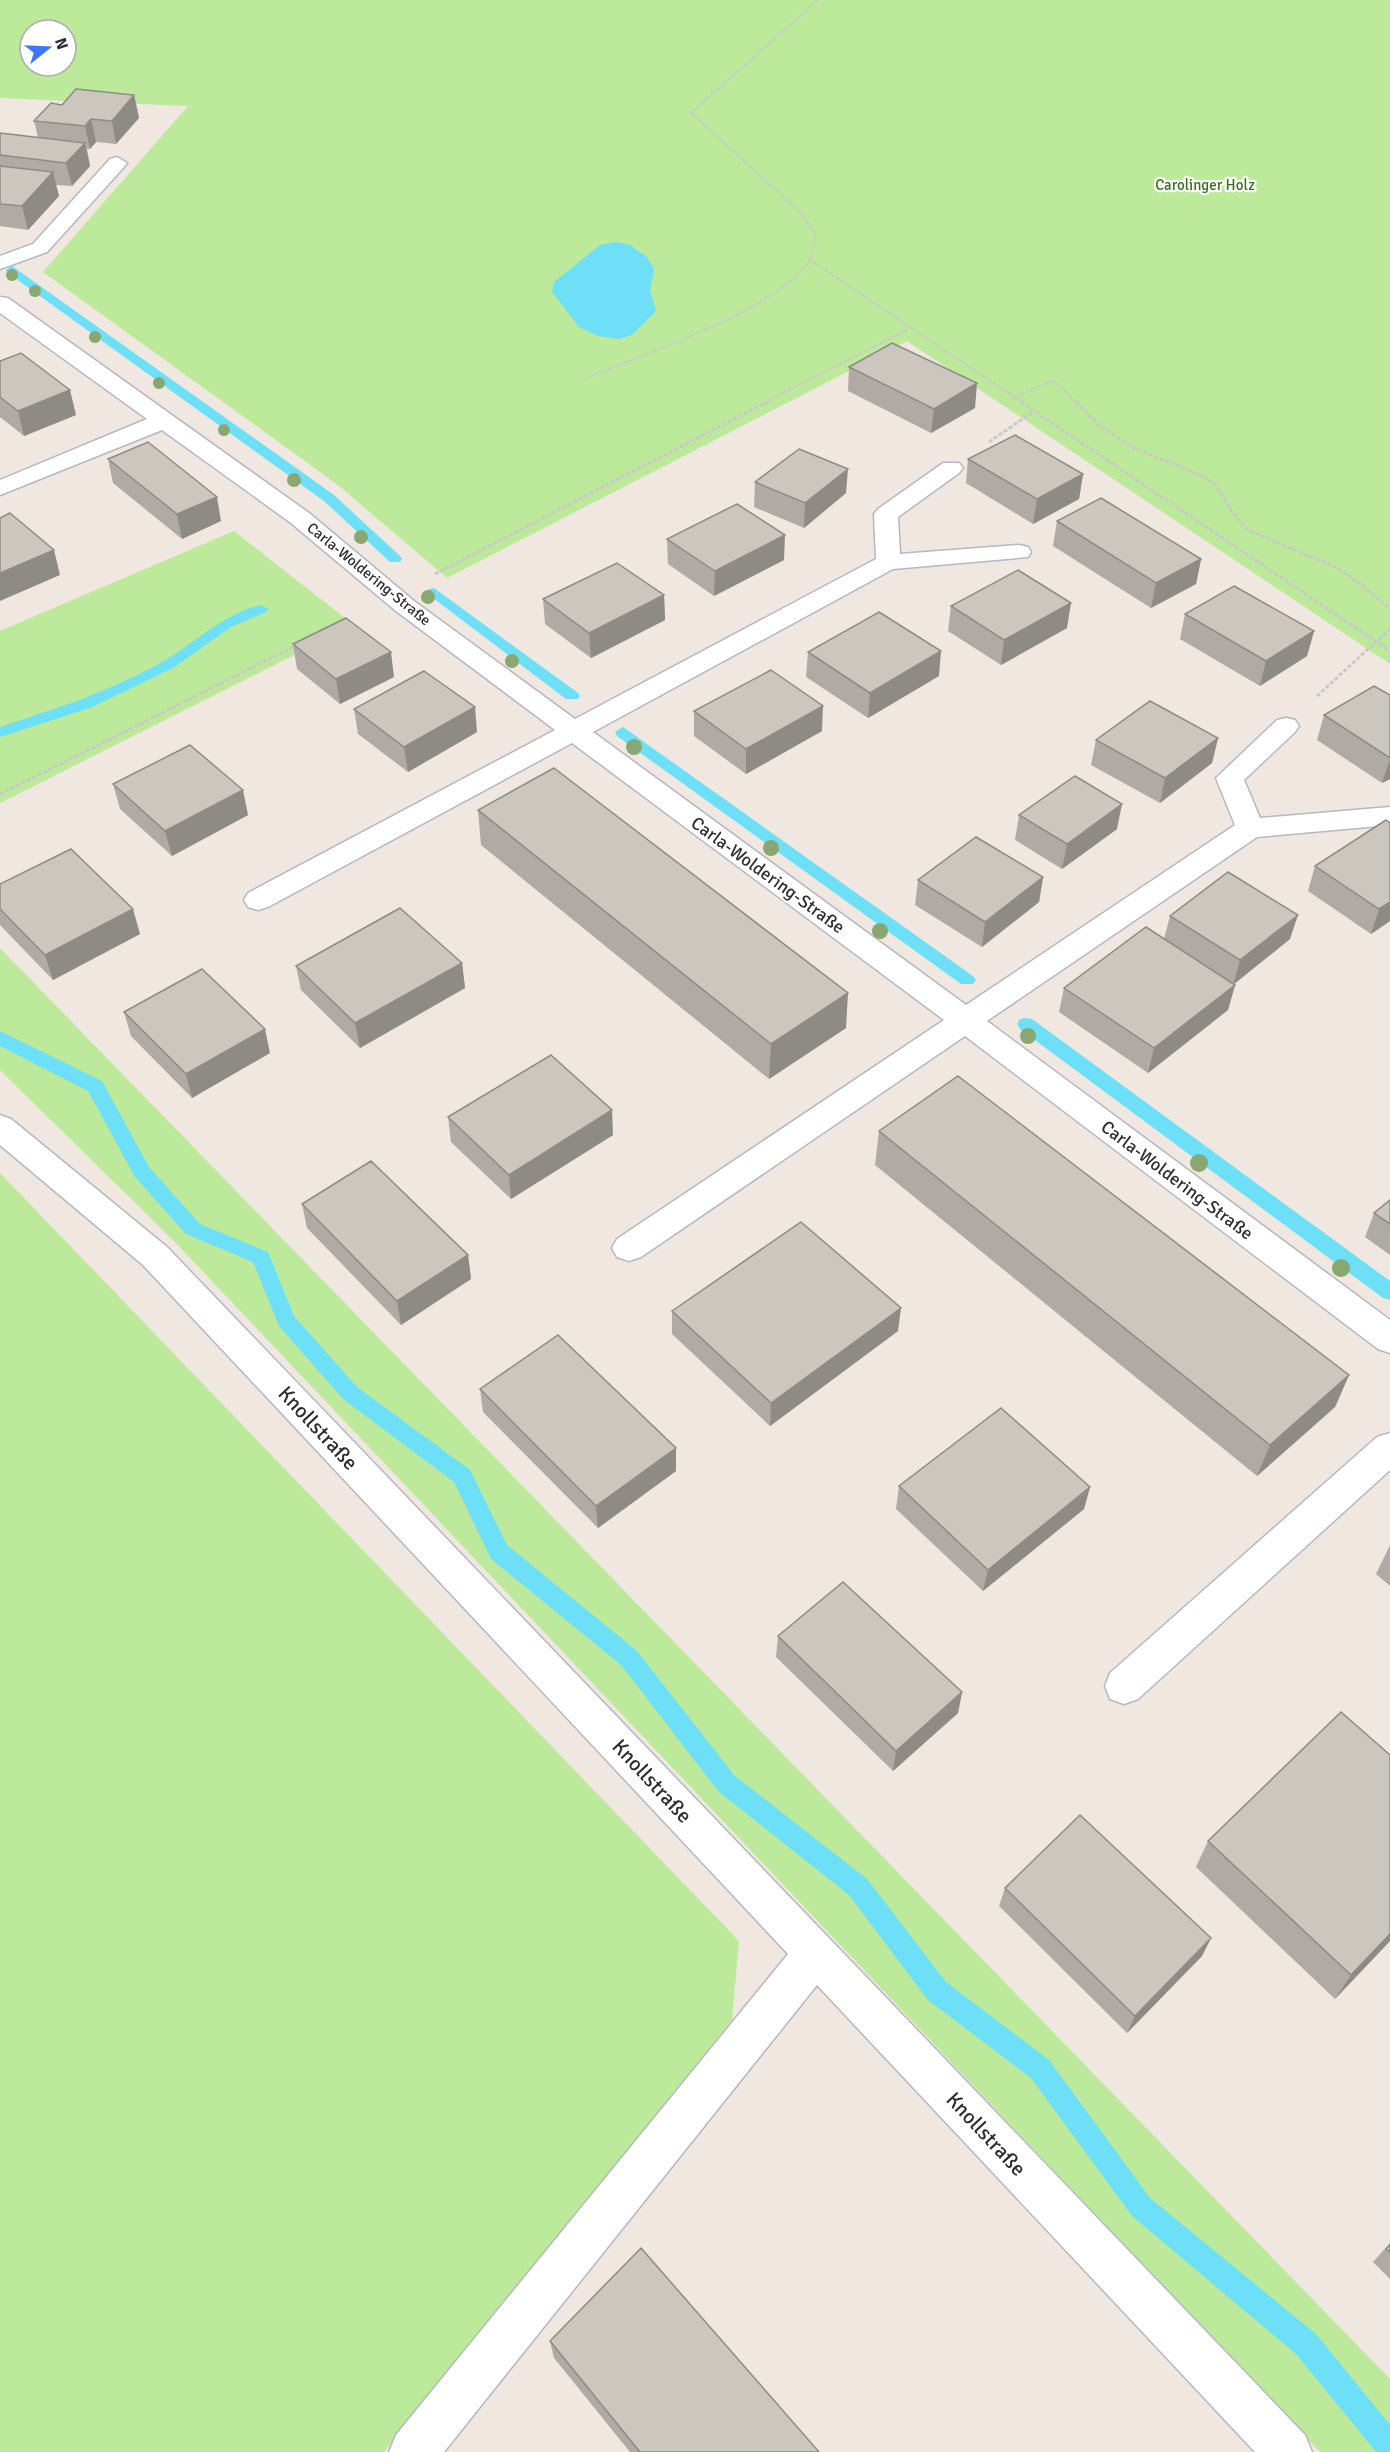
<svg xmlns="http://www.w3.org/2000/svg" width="1390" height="2452" font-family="Signika,sans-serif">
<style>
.green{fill:#bde99a;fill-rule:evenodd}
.water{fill:#6de0f7}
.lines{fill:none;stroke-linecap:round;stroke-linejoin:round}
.stream{fill:#6de0f7;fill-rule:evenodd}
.minor-casing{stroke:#b4b8c2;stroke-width:3}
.path-far1{stroke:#c9c9c9;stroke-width:2;stroke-dasharray:3 1.5;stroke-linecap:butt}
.path{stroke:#c9c9c9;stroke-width:3;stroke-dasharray:4 2;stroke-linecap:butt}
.minor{fill:#fff;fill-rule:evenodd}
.tree{fill:#88a771}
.wall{fill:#afaaa3}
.shaded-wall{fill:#8e8b85}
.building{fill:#cbc6be;stroke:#8e8b85;stroke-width:1.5}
.labels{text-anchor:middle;stroke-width:4.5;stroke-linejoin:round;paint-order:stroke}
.far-park-label{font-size:15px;fill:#337316;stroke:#fff}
.far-street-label{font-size:15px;fill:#2e2e2e;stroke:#fff}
.street-label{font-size:18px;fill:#2e2e2e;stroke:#fff}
.near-street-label{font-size:21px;fill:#2e2e2e;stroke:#fff}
</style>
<rect width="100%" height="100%" fill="#f0e7e0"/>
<path class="green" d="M0,0H1390V664L907,341L447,578L338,485L43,272L188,106L0,98ZM30,30H66V66H30Z
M234,531L354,625L0,803V631Z
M0,948L1390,2379V2452H1320L175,1242L0,1070Z
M0,1173L739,1941L732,2020L384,2452H0Z"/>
<path class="water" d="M617,242L630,245L647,257L654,269L650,291L656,311L632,335L619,339L598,336L579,327L552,292L554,282L600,245Z"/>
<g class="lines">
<path class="stream" d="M12,266L334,495L400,556L402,559L400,562H390L324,501L8,273L6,270Z
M434,588L578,693L580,696L578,699H566L429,595L427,592L429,589Z
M261,605L268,609L266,612L231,627L173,668L90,708L0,737V727C55,709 111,691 162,662C196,643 222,614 261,605Z
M623,727L973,976L976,980L973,984H961L617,736L615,732Z
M1026,1018L1032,1019L1390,1281V1300L1383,1298L1020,1029L1017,1024L1020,1019Z
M0,1031L102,1081L149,1167L200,1224L268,1252L294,1316L357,1387L470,1470L507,1545L637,1651L734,1775L867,1879L946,1982L1049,2060L1150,2198L1316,2334L1390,2425V2452H1376L1296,2354L1132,2216L1031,2078L928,2000L849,1895L718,1791L621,1665L491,1559L454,1482L343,1399L279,1326L253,1262L186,1234L135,1177L88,1091L0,1046Z"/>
<g class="minor-casing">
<path id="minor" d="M117,157L127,163L124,167L47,252L0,269V256L33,244L110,159Z
M0,297L8,298L309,513L414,601L575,719L876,559L874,514L878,509L943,463H959L963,468L959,473L898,517L900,554L1019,545L1028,547L1031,552L1028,557L893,569L593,732L966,1005L1235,825L1216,778L1277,720L1286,718L1295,720L1299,726L1295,732L1244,780L1260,818L1390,807V825L1257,837L987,1021L1390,1320V1353L1378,1349L965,1036L641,1257L629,1261L617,1257L612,1248L617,1239L944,1020L572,743L268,907L258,910L248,907L244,900L248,893L555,730L396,611L291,523L162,430L0,495V480L147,419L0,313Z
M0,1115L11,1119L167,1247L1305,2435L1312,2452H1255L817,1985L444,2452H389L396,2435L788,1954L143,1265L0,1145Z
M1390,1433V1470L1138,1699L1124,1704L1110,1699L1105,1686L1110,1673L1377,1437Z"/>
</g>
<path class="path-far1" d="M810,260L1023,403
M587,378C641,355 778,309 809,261C814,253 814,242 815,234L800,212L691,113L818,0
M1013,398L1054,380L1077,403
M764,403L908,329"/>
<path class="path" d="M1021,402L1390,651
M1076,402L1100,426L1134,448L1205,477L1216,485L1234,515L1248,530L1333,566L1357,581L1390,609
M989,442L1033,412
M435,574L767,402
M1317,696L1390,629
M0,794L297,645"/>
<use href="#minor" class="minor"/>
</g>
<g class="tree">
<circle cx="12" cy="275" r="6"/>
<circle cx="35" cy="291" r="6"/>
<circle cx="95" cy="337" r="6"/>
<circle cx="159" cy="383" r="6"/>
<circle cx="224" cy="430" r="6"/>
<circle cx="294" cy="480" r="7"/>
<circle cx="361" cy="537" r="7"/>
<circle cx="428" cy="597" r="7"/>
<circle cx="512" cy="661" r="7"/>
<circle cx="634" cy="747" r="8"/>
<circle cx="771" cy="848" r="8"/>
<circle cx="880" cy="931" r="8"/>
<circle cx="1028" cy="1036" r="8"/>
<circle cx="1199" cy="1163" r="9"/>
<circle cx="1341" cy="1268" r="9"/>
</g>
<path class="wall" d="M134,95L139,118L116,144L96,142L90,149H87L90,166L72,186L56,185L59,196L28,230L0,226V133L38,137L34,121L62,105Z
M0,361L76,415L24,436L0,417Z
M849,367L975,408L931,433L848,391Z
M108,459L221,521L182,539L113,483Z
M968,459L1083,474L1079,499L1033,524L966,483Z
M755,482L846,493L804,528L754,507Z
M1057,521L1201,559L1196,584L1151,608L1053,546Z
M667,539L784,560L714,596L668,564Z
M664,595L665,620L591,658L545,624L543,599Z
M951,606L1067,628L1001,665L948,631Z
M1185,614L1314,631L1307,656L1260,686L1180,639Z
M293,644L394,677L340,704L297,669Z
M808,652L939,676L868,718L806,677Z
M1390,695V779L1382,783L1317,740L1324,715Z
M354,709L477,732L408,772L358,734Z
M694,711L822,731L746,774L694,736Z
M1218,738L1212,763L1160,803L1091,765L1096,740Z
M113,784L248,815L172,856L120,809Z
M478,810L846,1028L769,1079L481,845Z
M1019,815L1117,829L1062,869L1015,840Z
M1390,823V921L1371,934L1308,891L1315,866Z
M1043,877L1039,902L982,947L915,905L918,880Z
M0,884L140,934L53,980L0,925Z
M1170,916L1290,939L1233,984L1235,985L1228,1010L1148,1073L1059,1012L1064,988L1164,939Z
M462,963L465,988L360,1048L301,990L296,966Z
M124,1012L270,1053L192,1098L131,1036Z
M448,1117L613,1135L511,1199L451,1142Z
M879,1131L1349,1375L1335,1407L1257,1476L875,1165Z
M1390,1200V1255L1365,1237L1374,1213Z
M302,1204L468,1255L471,1279L401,1325L307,1228Z
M672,1311L898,1331L770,1426L672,1334Z
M480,1389L676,1448V1471L598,1528L483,1412Z
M899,1486L1090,1487L1084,1509L983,1591L896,1509Z
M1390,1545V1586L1376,1574Z
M778,1636L962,1692L958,1713L893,1771L776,1657Z
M1390,1755V1941L1335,1999L1196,1867L1208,1841Z
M1005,1888L1211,1938L1202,1956L1127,2033L999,1906Z
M1390,2243V2279L1373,2262Z
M550,2341L819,2452H630L554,2358Z"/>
<path class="shaded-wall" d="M134,95L139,118L116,144L112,121Z
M91,119L96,142L90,149L85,126Z
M85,143L90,166L72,186L66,163Z
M53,172L59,196L28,230L22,206Z
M977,383L975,408L931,433L934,409Z
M70,390L76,415L24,436L18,411Z
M848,469L846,493L804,528L805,503Z
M1083,474L1079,499L1033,524L1037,499Z
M217,497L221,521L182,539L177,514Z
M785,535L784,560L714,596L715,571Z
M54,550L60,575L0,601V573Z
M1201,559L1196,584L1151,608L1156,583Z
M664,595L665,620L591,658L589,633Z
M1071,603L1067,628L1001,665L1004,640Z
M1314,631L1307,656L1260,686L1266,661Z
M941,651L939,676L868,718L870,693Z
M391,652L394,677L340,704L336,679Z
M823,706L822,731L746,774V749Z
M475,707L477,732L408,772L404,747Z
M1218,738L1212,763L1160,803L1165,778Z
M1390,759V779L1382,783Z
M243,790L248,815L172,856L165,831Z
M1122,804L1117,829L1062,869L1067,844Z
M1043,877L1039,902L982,947L985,922Z
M1390,902V921L1371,934L1379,909Z
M133,909L140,934L53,980L45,955Z
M1298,915L1290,939L1233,985L1240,960Z
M462,963L465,988L360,1048L355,1023Z
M1235,985L1228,1010L1148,1073L1154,1048Z
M848,993L846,1028L769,1079L771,1044Z
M265,1029L270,1053L192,1098L186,1074Z
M612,1110L613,1135L511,1199L509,1175Z
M468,1255L471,1279L401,1325L397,1301Z
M901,1308L898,1331L770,1426L771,1403Z
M1349,1375L1335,1407L1257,1476L1270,1445Z
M676,1448V1471L598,1528L596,1506Z
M1090,1487L1084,1509L983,1591L988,1570Z
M962,1692L958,1713L893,1771L896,1751Z
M1390,1934V1941L1335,1999L1351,1975Z
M1211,1938L1202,1956L1127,2033L1135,2016Z"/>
<path class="building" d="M76,89L134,95L112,121L91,119L85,126L34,121L51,103L62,105Z
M0,133L85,143L66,163L0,155Z
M0,166L53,172L22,206L0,204Z
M892,343L977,383L934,409L849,367Z
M21,353L70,390L18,411L0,397V361Z
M1015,435L1083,474L1037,499L968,459Z
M148,442L217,497L177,514L108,459Z
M799,449L848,469L805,503L755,482Z
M1101,498L1201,559L1156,583L1057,521Z
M737,504L785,535L715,571L667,539Z
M10,513L54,550L0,573V518Z
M617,563L664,595L589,633L543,599Z
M1018,570L1071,603L1004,640L951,606Z
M1234,586L1314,631L1266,661L1185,614Z
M879,612L941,651L870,693L808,652Z
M346,618L391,652L336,679L293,644Z
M771,670L823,706L746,749L694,711Z
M424,671L475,707L404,747L354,709Z
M1374,686L1390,695V758L1324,715Z
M1150,701L1218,738L1165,778L1096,740Z
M190,745L243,790L165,831L113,784Z
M554,768L848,993L771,1044L478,810Z
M1075,776L1122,804L1067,844L1019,815Z
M1386,820L1390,823V902L1379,909L1315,866Z
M976,837L1043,877L985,922L918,880Z
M71,849L133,909L45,955L0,909V884Z
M1228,872L1298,915L1240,960L1170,916Z
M400,908L462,963L355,1023L296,966Z
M1146,927L1235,985L1154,1048L1064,988Z
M202,969L265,1029L186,1074L124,1012Z
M551,1055L612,1110L509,1175L448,1117Z
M958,1076L1349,1375L1270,1445L879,1131Z
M371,1161L468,1255L397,1301L302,1204Z
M1390,1200V1224L1374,1213Z
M801,1222L901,1308L771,1403L672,1311Z
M558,1335L676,1448L596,1506L480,1389Z
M1001,1408L1090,1487L988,1570L899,1486Z
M843,1582L962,1692L896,1751L778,1636Z
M1341,1712L1390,1755V1934L1351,1975L1208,1841Z
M1080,1815L1211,1938L1135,2016L1005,1888Z
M1390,2245V2252L1386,2249Z
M641,2248L819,2452H640L550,2341Z"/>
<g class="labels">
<g class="far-park-label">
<text x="1205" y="190">Carolinger Holz</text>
</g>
<g class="far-street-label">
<text transform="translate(369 574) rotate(39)" y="5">Carla-Woldering-Straße</text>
</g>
<g class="street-label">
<text transform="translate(768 875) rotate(36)" y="6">Carla-Woldering-Straße</text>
<text transform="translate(1177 1180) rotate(37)" y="6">Carla-Woldering-Straße</text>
</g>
<g class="near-street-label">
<text transform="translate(318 1428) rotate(47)" y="7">Knollstraße</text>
<text transform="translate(652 1781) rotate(47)" y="7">Knollstraße</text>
<text transform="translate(986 2134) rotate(47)" y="7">Knollstraße</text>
</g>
</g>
<g transform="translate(48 48) rotate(72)"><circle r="28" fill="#ffffff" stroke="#ababab" stroke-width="1.5"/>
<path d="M0-4.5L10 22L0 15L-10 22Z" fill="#3e75ff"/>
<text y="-9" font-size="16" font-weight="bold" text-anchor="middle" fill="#2e2e2e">N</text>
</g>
</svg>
